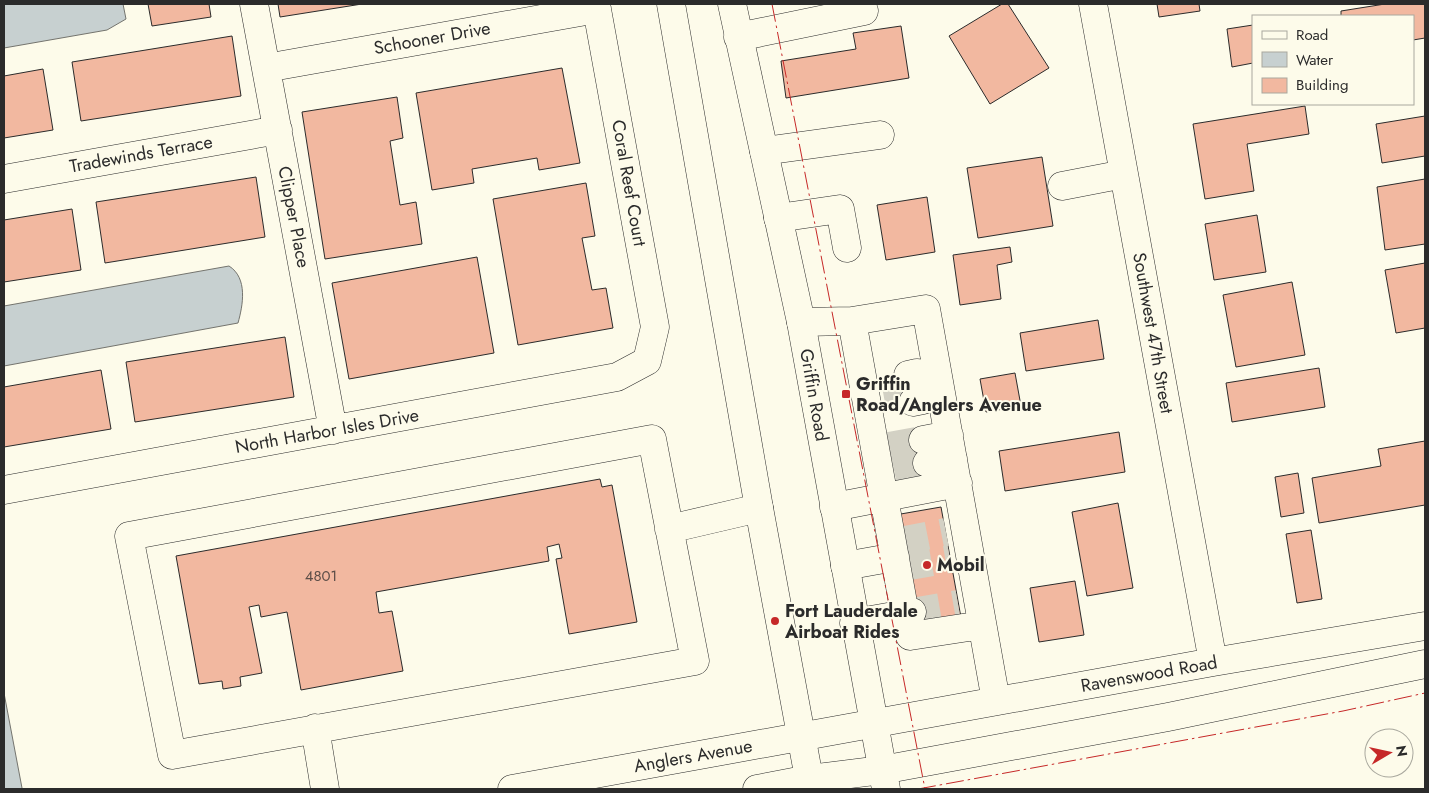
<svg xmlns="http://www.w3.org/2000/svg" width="1429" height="793" font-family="Jost,sans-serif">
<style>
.water{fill:#c7d0d0;stroke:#74746e}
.building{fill:#f2b8a0;stroke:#2b2b2b}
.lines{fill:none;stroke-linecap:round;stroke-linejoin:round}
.minor-tunnel{stroke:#d3d1c4;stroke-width:28;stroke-dasharray:28 14;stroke-linecap:butt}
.minor-casing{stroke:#2b2b2b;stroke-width:29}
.major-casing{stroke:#2b2b2b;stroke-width:29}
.minor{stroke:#fdfbea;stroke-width:28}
.major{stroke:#fdfbea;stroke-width:28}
.power{stroke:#c62828;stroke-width:1;stroke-dasharray:18 4 2.5 4;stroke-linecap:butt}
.poi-dot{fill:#c62828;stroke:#fdfbea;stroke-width:2}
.labels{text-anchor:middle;stroke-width:4;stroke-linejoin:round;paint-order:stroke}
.number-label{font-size:15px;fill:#5d4e48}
.street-label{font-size:18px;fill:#2b2b2b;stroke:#fdfbea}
.poi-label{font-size:18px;font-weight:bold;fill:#2b2b2b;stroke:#fdfbea;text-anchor:start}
</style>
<rect width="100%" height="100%" fill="#fdfbea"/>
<path class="water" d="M4,4H123L126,19L107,30L4,48Z
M229,266C248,278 243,305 238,323L4,366V306Z
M4,693L22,788V789H4Z"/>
<path class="building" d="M148,4H209L211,17L152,26Z
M278,4H362L280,17Z
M1002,4H1008L1049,68L990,104L949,36Z
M1157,4H1199L1200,11L1159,17Z
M1385,4H1425V38L1413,40V16H1341V11Z
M1253,25V63L1232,67L1227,29Z
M901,26L909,78L786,98L781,61L856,49L853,33Z
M232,36L241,96L81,121L72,62Z
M562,68L580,163L539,170L537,158L472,169L474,183L432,190L416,93Z
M43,69L53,130L4,138V76Z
M397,97L403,138L390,141L400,205L416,202L422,244L325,259L302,112Z
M1305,106L1309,134L1247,144L1254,191L1205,199L1193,124Z
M1425,116V156L1382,163L1376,124Z
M1042,157L1053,226L978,238L967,168Z
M256,177L265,237L105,263L96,202Z
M1425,179V244L1385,250L1377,187Z
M586,183L595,236L582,238L592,290L606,288L613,328L518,345L493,199Z
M927,197L935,252L886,260L877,205Z
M72,209L81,270L4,282V220Z
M1257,215L1266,272L1214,280L1205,224Z
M1010,247L1012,262L997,265L1001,299L960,305L953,255Z
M477,257L494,353L349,379L332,283Z
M1425,263V328L1396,333L1385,270Z
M1292,282L1305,355L1236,367L1223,295Z
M1098,320L1104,359L1026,371L1020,333Z
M285,337L294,397L135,422L126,362Z
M1319,368L1325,407L1232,422L1226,383Z
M101,370L111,429L4,447V387Z
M1015,373L1021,406L986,412L980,379Z
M1119,432L1125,472L1005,491L999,451Z
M1425,441V505L1319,523L1312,478L1381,466L1378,449Z
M1298,473L1304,513L1281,517L1275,477Z
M600,479L602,487L612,485L637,622L569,634L556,559L562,558L559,544L547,547L549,561L376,592L379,613L392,611L403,671L301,690L287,612L261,617L259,605L249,607L262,673L240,677L241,686L223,689L222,681L199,684L176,556Z
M1118,503L1133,588L1087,596L1072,512Z
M941,507L962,623L916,631L895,515Z
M1311,530L1322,599L1297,603L1286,534Z
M1075,581L1084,635L1039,642L1030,588Z"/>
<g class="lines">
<path class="minor-tunnel" d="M883,392L910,387
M889,446L923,440
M894,470L927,463
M900,541L946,532
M904,567L950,559
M912,612L958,604"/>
<g class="minor-casing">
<path id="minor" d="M254,4L333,430
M1093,4L1213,662
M738,37L864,11
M266,68L597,9
M764,151L880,135
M4,179L278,130
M1062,186L1124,174
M778,218L840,209L847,248
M852,321L905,614L912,612
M801,322L852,321L926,309L996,701
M908,375L917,373L939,383
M913,402L923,400L939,383
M652,439L695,661L172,755L129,536Z
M923,440L949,435
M927,463L953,459
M4,490L617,377L647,361L655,327L596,4
M834,507L958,483
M669,529L759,508
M845,566L895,557
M854,623L905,614L910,636L982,625
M315,728L325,789
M512,789L1213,662L1425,626
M757,789L809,779L882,770L1168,717L1425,664"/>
</g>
<g class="major-casing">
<path id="major" d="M671,4L759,508L811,789
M732,4L801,322L886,789"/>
</g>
<use href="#minor" class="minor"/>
<use href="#major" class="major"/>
<path class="power" d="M772,4L925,789
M918,789L1343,711L1425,693"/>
</g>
<g class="poi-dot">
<rect x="841" y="389" width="10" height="10" rx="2.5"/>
<circle cx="927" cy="565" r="5"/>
<circle cx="775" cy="621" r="5"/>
</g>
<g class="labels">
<g class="number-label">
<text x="321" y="581">4801</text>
</g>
<g class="street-label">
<text transform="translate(432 38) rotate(-10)" y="6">Schooner Drive</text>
<text transform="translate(141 154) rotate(-10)" y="6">Tradewinds Terrace</text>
<text transform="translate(629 183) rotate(80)" y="6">Coral Reef Court</text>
<text transform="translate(294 217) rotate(79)" y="6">Clipper Place</text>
<text transform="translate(1153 333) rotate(80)" y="6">Southwest 47th Street</text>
<text transform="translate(814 395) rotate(80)" y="6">Griffin Road</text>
<text transform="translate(327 431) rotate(-10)" y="6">North Harbor Isles Drive</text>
<text transform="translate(1149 674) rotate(-10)" y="6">Ravenswood Road</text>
<text transform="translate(693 756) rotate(-10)" y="6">Anglers Avenue</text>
</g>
<g class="poi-label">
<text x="856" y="390">Griffin<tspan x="856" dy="21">Road/Anglers Avenue</tspan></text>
<text x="937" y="571">Mobil</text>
<text x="785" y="617">Fort Lauderdale<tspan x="785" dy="21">Airboat Rides</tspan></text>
</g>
</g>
<rect width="1429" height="793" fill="none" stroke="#2b2b2b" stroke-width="10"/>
<rect x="1252" y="15" width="162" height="90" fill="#fdfbea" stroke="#a9a89e"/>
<rect x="1262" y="31" width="25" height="8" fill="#fdfbea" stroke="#a9a89e"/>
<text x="1296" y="40" font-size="15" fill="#2b2b2b">Road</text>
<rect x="1262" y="52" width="25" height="15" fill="#c7d0d0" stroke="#a9a89e"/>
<text x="1296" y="65" font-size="15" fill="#2b2b2b">Water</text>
<rect x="1262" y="78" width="25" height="15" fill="#f2b8a0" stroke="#a9a89e"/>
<text x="1296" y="90" font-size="15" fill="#2b2b2b">Building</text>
<g transform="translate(1389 753) rotate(81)"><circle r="24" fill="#fdfbea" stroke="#a9a89e"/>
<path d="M0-4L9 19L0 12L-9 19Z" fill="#c62828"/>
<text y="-8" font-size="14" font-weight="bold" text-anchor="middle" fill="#2b2b2b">N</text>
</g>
</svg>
